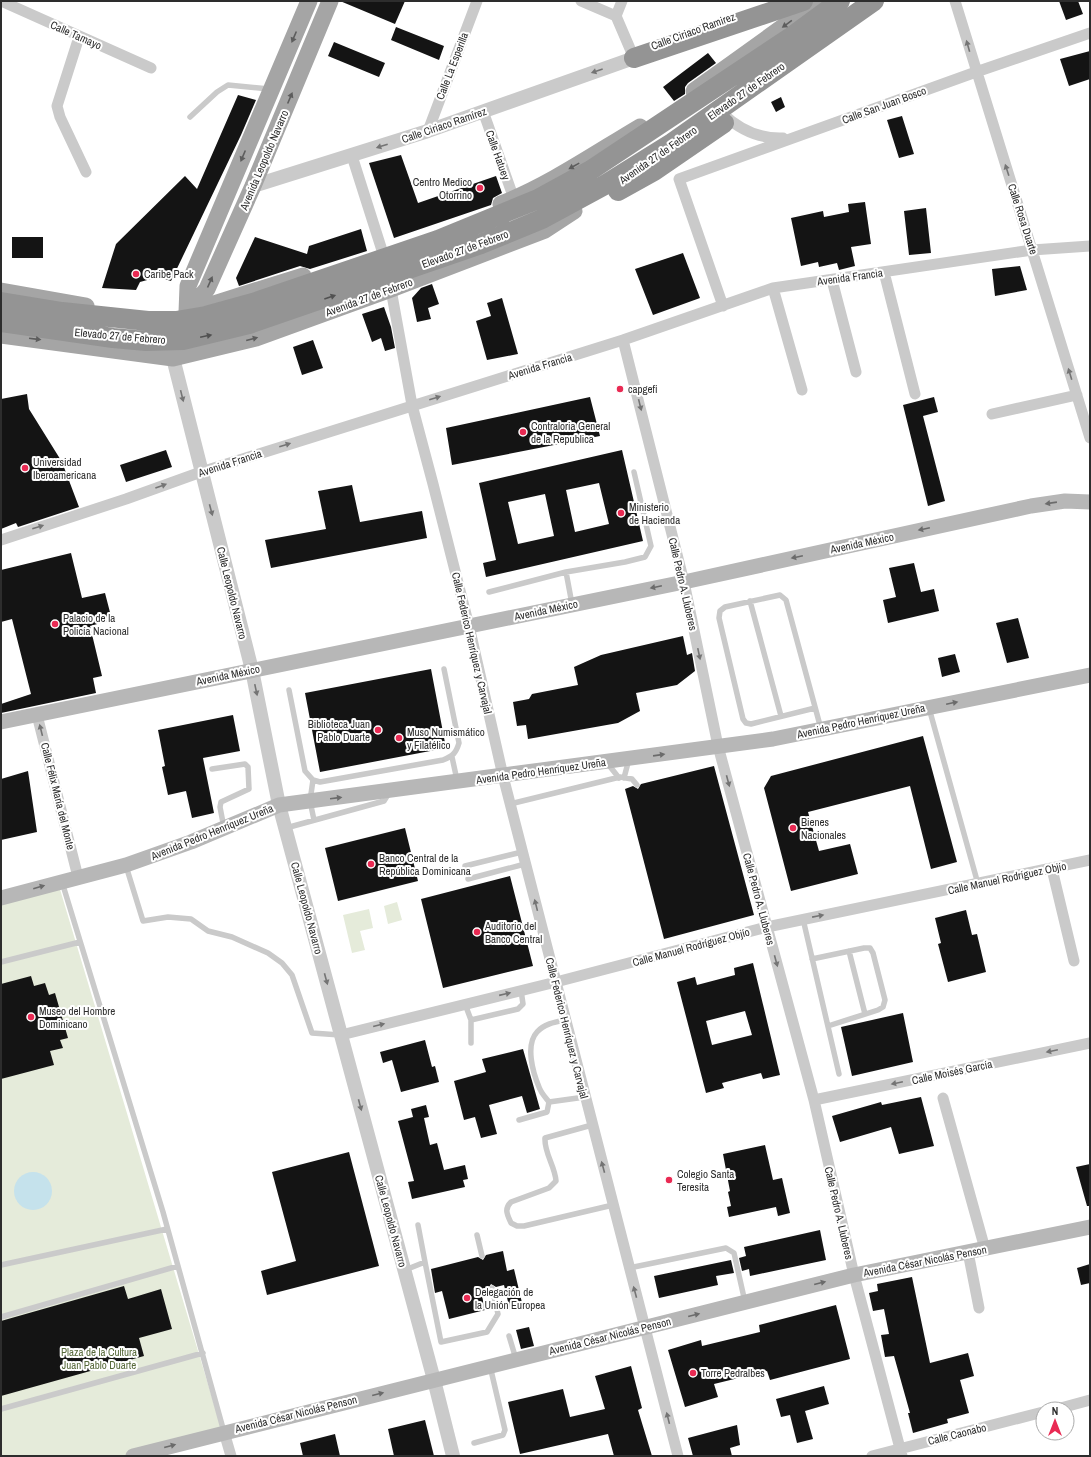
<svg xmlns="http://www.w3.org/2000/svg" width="1091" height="1457" font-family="'Archivo Narrow',sans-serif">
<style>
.green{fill:#e5ebda}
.water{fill:#c5e2ec}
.building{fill:#141414;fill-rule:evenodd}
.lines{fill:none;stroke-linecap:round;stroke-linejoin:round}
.service{stroke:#cacaca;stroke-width:5.5}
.minor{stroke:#cacaca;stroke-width:11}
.tertiary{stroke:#cacaca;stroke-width:14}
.secondary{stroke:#b7b7b7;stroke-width:15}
.primary{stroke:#a5a5a5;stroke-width:17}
.motorway{stroke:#949494;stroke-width:20}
.oneway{fill:#5d5d5d}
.oneway2{fill:#747474}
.oneway3{fill:#515151}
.oneway4{fill:#6b6b6b}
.poi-dot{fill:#e92a53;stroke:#fff;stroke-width:1.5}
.labels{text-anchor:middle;stroke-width:4;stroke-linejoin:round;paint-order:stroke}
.street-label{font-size:11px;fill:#2d2d2d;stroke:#fff}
.poi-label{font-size:11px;fill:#2d2d2d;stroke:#fff;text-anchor:start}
.park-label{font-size:11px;fill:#57693a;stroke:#fff}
</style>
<rect width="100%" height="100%" fill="#fff"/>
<path class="green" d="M59,886L222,1431L124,1456H1V901Z
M397,902L402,920L388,924L384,906Z
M369,909L373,928L360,931L365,950L352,953L343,915Z"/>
<path class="water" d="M14 1191a19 19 0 1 1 38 0a19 19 0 1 1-38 0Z"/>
<path class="building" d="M340,1H405L395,24Z
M1059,1H1078L1083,14L1066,20Z
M396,27L444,46L439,60L391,40Z
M334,42L385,63L379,77L328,56Z
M1090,51V79L1069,86L1060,59Z
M708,53L716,63L688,83L685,87V94L674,101L663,87Z
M238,95L256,100L241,135L171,281L158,277L140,282L136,290L102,288L116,244L185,176L197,189Z
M781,97L785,107L776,112L771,102Z
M902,116L914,154L899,158L887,120Z
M401,155L418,203L496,176L502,193L493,198L491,205L394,238L369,163Z
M865,202L871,244L851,247L855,266L839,270L837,263L819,267L818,262L801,266L791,218L823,211L824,217L849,212L848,204Z
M926,208L931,253L909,255L904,211Z
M361,229L367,251L310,269L300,266L239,286L236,278L255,237L307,254L309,246Z
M12,237H43V258H12Z
M683,253L700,298L653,315L635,269Z
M1020,266L1027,290L995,296L992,269Z
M432,284L439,304L428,308L431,319L417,322L412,298L421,288Z
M502,298L518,354L487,360L476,321L491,316L487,303Z
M384,307L391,327L395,348L385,351L381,338L372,342L362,314Z
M313,340L323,368L302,375L293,347Z
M27,394L29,409L62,462L79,507L18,527L16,523L1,529V399Z
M590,397L600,436L452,465L446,428Z
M934,397L938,412L923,416L945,501L928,506L903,405Z
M166,450L172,467L126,482L120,465Z
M622,450L643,541L486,577L483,563L496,560L479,483ZM599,483L609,524L575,532L566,490ZM545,494L554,536L518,544L508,502Z
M352,485L360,522L422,511L427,538L271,568L265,540L326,529L318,491Z
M71,553L82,598L105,593L112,620L90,626L102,676L93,678L96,693L1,713V704L31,694L12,619L1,622V570Z
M914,563L921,592L934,589L939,611L888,623L883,600L896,597L889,568Z
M1018,618L1029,658L1007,663L996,623Z
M683,636L687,655L692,653L695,671L677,685L636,693L640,711L618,723L528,739L526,725L517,726L513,702L529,699L532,694L578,685L574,667L601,655Z
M955,654L960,672L942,677L938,658Z
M431,669L446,748L320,772L305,693Z
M233,715L240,751L203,758L214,813L192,818L186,791L168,795L162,767L165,766L158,730Z
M923,736L957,862L931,869L910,786L808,812L819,851L850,844L858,874L791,891L764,788L771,776Z
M714,766L754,915L664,939L625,789L633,786L638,789L641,784Z
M28,771L37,832L1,840V779Z
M405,828L418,881L338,901L325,848Z
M510,876L533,966L443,988L421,899Z
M966,910L972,935L977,934L986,972L948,982L938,944L941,943L935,918Z
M753,963L780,1075L763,1079L761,1073L722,1083L724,1088L706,1093L677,982L695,977L697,985L735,975L734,968ZM745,1011L752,1035L712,1045L706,1021Z
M31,976L34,986L45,983L49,995L55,993L68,1038L60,1040L63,1048L50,1051L54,1065L1,1079V984Z
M903,1013L913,1062L852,1076L841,1027Z
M425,1040L432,1067L435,1066L439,1082L401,1092L392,1060L383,1063L380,1052Z
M523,1049L540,1109L527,1113L522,1096L489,1105L497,1134L481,1138L475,1117L464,1120L454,1081L486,1072L482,1059Z
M921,1097L934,1146L899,1154L891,1127L840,1142L832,1116L881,1102L882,1105Z
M426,1105L429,1117L424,1118L430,1145L437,1143L444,1170L465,1165L468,1179L463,1180L465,1187L412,1199L408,1182L414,1181L398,1121L413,1117L411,1109Z
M765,1145L773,1180L782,1178L790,1213L778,1216L776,1207L729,1217L727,1207L731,1206L728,1192L730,1191L723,1154Z
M349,1152L379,1266L267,1295L261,1271L296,1261L272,1172Z
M1090,1164V1206H1087L1076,1167Z
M820,1230L826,1260L750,1276L749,1269L742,1271L739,1258L746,1256L744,1247Z
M503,1251L507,1271L514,1269L523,1307L510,1310L504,1285L496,1287L491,1284L488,1289L481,1291L485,1310L449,1319L442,1291L435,1293L431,1269L478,1257L483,1260L486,1255Z
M731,1260L734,1273L716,1276L718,1285L659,1298L654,1276Z
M1090,1264V1283L1081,1285L1077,1268Z
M912,1277L930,1363L968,1353L974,1376L960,1380L969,1413L947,1419L948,1423L913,1433L908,1413H910L894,1356L885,1357L881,1335L889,1334L884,1309L873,1311L869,1293L878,1291L877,1284Z
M124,1286L128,1299L161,1289L172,1329L139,1338L144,1356L1,1396V1321Z
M836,1305L850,1359L770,1380L767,1371L714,1384L718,1397L685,1407L668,1350L701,1340L702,1346L760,1332L759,1325Z
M529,1327L534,1346L521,1349L516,1330Z
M631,1366L642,1408L638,1410L652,1456H614L608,1434L520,1454L508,1402L563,1389L570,1417L605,1409L595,1376Z
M824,1386L829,1404L805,1411L813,1439L797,1443L790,1415L781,1417L776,1399Z
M425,1420L434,1456H394L388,1429Z
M737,1425L740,1445L730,1448L732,1456H693L688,1438Z
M335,1434L340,1456H303L300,1443Z"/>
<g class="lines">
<path class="service" d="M190,117L217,92L228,85L269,89
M489,592L566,572
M750,601L781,716
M572,604L566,572L625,562L645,557L651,546L634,472
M289,690L305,771L313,780L320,782L443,760C453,756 456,753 459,743L444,669
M815,708L751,724L746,723L743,719L719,618L720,611L725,607L780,595L786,600L821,729
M929,708L978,884
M452,757L457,780
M608,764L619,778
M212,769L245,764L248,767L249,789L221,802L220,807L224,828
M624,778L629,759
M313,780L310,801L314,820
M510,804L620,777L632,779L637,785
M286,828L384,801L389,793
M126,866L143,921L168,917L191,919L208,931L232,937L268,953L282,963L292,975L312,1033L340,1035
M465,866L522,852
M468,879L525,864
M62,882L163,1212L224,1432
M803,919L839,1074
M849,951L865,1014
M812,959L864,948H870L873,953L885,1000L883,1007L878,1010L828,1026
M1,962L80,942
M465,1004L471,1020L518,1009L523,1004L521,990
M471,1020V1043
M565,1020C555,1022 544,1024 537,1032C525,1045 533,1073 539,1087C541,1093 546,1098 549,1102L585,1097
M519,1120L547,1112L549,1102
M592,1125L545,1138C544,1153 555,1166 556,1181L549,1188L511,1202C504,1209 507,1214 511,1223L517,1226H524L613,1205
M477,1235L482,1256
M425,1262L441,1342L487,1332L498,1314L492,1288
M1,1265L167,1229
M629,1268L726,1248L734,1253L745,1302
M405,1270L425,1262L418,1225
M1,1317L178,1266
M509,1336L516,1359
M1,1409L203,1353
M474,1443L503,1435L505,1430L490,1366"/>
<path class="minor" d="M1,1L151,68
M581,1L616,16
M622,1L616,16L634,58L638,54
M955,1L1090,438
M79,37L57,106L60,117L86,172
M483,111L514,199
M723,114C740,130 760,139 783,138
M428,131L477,1
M352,156L386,263
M884,272L915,394
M832,280L856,372
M390,284L412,405L433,484L469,626L503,776L678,1456
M773,288L802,390
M723,306L679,179L976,72L1090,33
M623,340L684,582L718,746L814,1100L854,1275L902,1456
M992,414L1077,395
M1,540L126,499L201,472L623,340L773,288L1032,250L1090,246
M37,715L78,877
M1052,869L1074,961
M341,1035L556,982L767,927L1090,860
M943,1098L985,1249
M814,1100L1090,1043
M968,1252L979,1308
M1057,1409L1090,1400
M224,1432L231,1456
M872,1456L1043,1412"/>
<path class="tertiary" d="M253,186L428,131L634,58
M173,358L252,670L279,805L434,1380L453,1456"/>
<path class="secondary" d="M1,722L684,582L1031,506L1065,501L1090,502
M1,898L126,865L191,842L279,805L773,739L1090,675
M133,1456L854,1275L1090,1227"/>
<path class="primary" d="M694,91L819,1
M501,204C548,186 596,153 640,127
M1,291L86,306
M204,307L303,276
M187,312L207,289L253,186L330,1
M181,331L187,312L188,286L309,1
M1,335L173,358L256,338L391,289L545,230L574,211"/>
<path class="motorway" d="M634,58L803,1
M618,191L654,171L724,123
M1,302L62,312L148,321H176L206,316L253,303L438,240L538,199L591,170L791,37L840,1
M1,322L113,338L146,341L183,340L249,324L481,244L542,219L603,186L672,143L874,1"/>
</g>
<defs><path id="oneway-solid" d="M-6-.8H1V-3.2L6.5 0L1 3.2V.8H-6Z"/></defs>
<g class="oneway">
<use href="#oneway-solid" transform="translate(787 24) rotate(144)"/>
<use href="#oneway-solid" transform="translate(294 37) rotate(113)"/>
<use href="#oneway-solid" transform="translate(290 98) rotate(-67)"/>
<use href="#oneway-solid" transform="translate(243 156) rotate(113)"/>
<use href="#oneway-solid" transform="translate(574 166) rotate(151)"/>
<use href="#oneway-solid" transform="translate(210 282) rotate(-66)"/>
<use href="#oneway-solid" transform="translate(35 339) rotate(7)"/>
<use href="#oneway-solid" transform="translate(252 339) rotate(-15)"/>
</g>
<g class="oneway2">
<use href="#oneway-solid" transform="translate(968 46) rotate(-106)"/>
<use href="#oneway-solid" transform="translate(597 71) rotate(161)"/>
<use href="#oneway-solid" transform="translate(382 146) rotate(162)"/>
<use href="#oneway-solid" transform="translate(1007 170) rotate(-108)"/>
<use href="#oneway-solid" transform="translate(1070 374) rotate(-107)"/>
<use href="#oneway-solid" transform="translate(182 396) rotate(76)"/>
<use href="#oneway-solid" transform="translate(435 398) rotate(-17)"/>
<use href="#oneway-solid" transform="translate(640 405) rotate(76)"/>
<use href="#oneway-solid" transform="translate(285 445) rotate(-18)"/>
<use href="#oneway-solid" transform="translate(161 486) rotate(-20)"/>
<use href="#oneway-solid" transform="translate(211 510) rotate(75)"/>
<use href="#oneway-solid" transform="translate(38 527) rotate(-18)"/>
<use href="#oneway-solid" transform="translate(699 654) rotate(78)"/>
<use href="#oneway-solid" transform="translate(256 690) rotate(78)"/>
<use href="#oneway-solid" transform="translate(41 730) rotate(-104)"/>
<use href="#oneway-solid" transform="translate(728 781) rotate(75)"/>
<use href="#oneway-solid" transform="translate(536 905) rotate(-104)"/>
<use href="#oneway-solid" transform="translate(818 916) rotate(-11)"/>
<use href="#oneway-solid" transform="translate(776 961) rotate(75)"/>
<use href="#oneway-solid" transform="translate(326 979) rotate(75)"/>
<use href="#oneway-solid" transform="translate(505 994) rotate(-13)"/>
<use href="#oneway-solid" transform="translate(379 1025) rotate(-14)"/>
<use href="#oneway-solid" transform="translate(1052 1051) rotate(168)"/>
<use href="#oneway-solid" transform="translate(897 1083) rotate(168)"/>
<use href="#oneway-solid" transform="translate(360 1105) rotate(75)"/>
<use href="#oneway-solid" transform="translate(603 1167) rotate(-105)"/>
<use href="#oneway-solid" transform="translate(635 1292) rotate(-105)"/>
<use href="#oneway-solid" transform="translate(668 1418) rotate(-104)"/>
</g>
<g class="oneway3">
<use href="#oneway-solid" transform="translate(330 297) rotate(-19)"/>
<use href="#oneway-solid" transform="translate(206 336) rotate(-12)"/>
</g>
<g class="oneway4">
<use href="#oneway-solid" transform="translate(1051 503) rotate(172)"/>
<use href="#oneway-solid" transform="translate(924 529) rotate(168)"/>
<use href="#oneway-solid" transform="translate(797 557) rotate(168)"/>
<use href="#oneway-solid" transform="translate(656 587) rotate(168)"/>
<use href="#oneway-solid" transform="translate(952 703) rotate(-12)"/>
<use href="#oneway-solid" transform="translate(659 755) rotate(-8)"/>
<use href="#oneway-solid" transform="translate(336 798) rotate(-7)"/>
<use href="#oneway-solid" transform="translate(39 887) rotate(-16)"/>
<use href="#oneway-solid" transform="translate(820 1283) rotate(-14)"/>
<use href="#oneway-solid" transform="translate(694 1315) rotate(-14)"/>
<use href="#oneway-solid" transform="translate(378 1394) rotate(-14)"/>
<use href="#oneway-solid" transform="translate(170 1446) rotate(-15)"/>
</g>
<g class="poi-dot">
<circle cx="480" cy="188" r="4"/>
<circle cx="136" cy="274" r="4"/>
<circle cx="620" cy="389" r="4"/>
<circle cx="523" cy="432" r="4"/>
<circle cx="25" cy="468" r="4"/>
<circle cx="621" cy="513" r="4"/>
<circle cx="55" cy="624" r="4"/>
<circle cx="378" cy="730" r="4"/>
<circle cx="399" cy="738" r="4"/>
<circle cx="793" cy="828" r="4"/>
<circle cx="371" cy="864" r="4"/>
<circle cx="477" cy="932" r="4"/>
<circle cx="31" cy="1017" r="4"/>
<circle cx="669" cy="1180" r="4"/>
<circle cx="467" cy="1298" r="4"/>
<circle cx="693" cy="1373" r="4"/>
</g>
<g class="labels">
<g class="street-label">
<text transform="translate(693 31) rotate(-20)" y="4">Calle Ciriaco Ramirez</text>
<text transform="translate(76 35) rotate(24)" y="4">Calle Tamayo</text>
<text transform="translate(452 66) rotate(-69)" y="4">Calle La Esperilla</text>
<text transform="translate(746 91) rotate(-35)" y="4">Elevado 27 de Febrero</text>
<text transform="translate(884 105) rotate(-20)" y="4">Calle San Juan Bosco</text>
<text transform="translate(444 125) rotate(-19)" y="4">Calle Ciriaco Ramírez</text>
<text transform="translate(498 155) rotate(70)" y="4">Calle Hatuey</text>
<text transform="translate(658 155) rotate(-35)" y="4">Avenida 27 de Febrero</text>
<text transform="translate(264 160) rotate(-67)" y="4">Avenida Leopoldo Navarro</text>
<text transform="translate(1023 219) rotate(72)" y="4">Calle Rosa Duarte</text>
<text transform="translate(465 249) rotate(-20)" y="4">Elevado 27 de Febrero</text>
<text transform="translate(850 277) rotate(-8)" y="4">Avenida Francia</text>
<text transform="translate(369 297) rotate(-20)" y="4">Avenida 27 de Febrero</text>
<text transform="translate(120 336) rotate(5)" y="4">Elevado 27 de Febrero</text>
<text transform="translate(540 366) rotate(-17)" y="4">Avenida Francia</text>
<text transform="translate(230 463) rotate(-18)" y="4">Avenida Francia</text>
<text transform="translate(862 543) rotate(-12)" y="4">Avenida México</text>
<text transform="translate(683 584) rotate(77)" y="4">Calle Pedro A. Lluberes</text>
<text transform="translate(232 593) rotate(76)" y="4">Calle Leopoldo Navarro</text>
<text transform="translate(546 610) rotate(-12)" y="4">Avenida México</text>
<text transform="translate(472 643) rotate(77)" y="4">Calle Federico Henríquez y Carvajal</text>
<text transform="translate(228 675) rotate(-12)" y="4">Avenida México</text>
<text transform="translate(861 721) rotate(-12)" y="4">Avenida Pedro Henríquez Ureña</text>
<text transform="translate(541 771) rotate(-8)" y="4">Avenida Pedro Henríquez Ureña</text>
<text transform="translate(58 796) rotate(76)" y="4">Calle Félix María del Monte</text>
<text transform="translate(212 832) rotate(-22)" y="4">Avenida Pedro Henríquez Ureña</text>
<text transform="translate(1007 878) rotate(-12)" y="4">Calle Manuel Rodríguez Objío</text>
<text transform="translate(759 899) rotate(75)" y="4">Calle Pedro A. Lluberes</text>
<text transform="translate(307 908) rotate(75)" y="4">Calle Leopoldo Navarro</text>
<text transform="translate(691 947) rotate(-15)" y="4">Calle Manuel Rodríguez Objío</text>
<text transform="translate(567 1028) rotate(76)" y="4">Calle Federico Henríquez y Carvajal</text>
<text transform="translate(952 1072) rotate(-12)" y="4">Calle Moisés García</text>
<text transform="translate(839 1213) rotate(77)" y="4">Calle Pedro A. Lluberes</text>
<text transform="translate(391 1221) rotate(75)" y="4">Calle Leopoldo Navarro</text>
<text transform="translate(925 1261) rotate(-11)" y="4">Avenida César Nicolás Penson</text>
<text transform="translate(610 1336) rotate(-14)" y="4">Avenida César Nicolás Penson</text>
<text transform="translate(296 1414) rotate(-14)" y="4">Avenida César Nicolás Penson</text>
<text transform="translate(957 1434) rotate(-14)" y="4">Calle Caonabo</text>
</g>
<g class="poi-label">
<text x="472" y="186" text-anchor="end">Centro Medico<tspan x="472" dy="13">Otorrino</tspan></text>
<text x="144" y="278">Caribe Pack</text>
<text x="628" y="393">capgefi</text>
<text x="531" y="430">Contraloria General<tspan x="531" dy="13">de la Republica</tspan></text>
<text x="33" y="466">Universidad<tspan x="33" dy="13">Iberoamericana</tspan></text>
<text x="629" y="511">Ministerio<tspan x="629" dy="13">de Hacienda</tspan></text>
<text x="63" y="622">Palacio de la<tspan x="63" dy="13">Policía Nacional</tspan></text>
<text x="370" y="728" text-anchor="end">Biblioteca Juan<tspan x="370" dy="13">Pablo Duarte</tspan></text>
<text x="407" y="736">Muso Numismático<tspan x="407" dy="13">y Filatélico</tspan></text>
<text x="801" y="826">Bienes<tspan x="801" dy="13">Nacionales</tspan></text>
<text x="379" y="862">Banco Central de la<tspan x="379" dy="13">República Dominicana</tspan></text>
<text x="485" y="930">Auditorio del<tspan x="485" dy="13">Banco Central</tspan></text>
<text x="39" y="1015">Museo del Hombre<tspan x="39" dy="13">Dominicano</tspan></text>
<text x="677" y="1178">Colegio Santa<tspan x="677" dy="13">Teresita</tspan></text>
<text x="475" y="1296">Delegación de<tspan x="475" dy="13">la Unión Europea</tspan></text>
<text x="701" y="1377">Torre Pedralbes</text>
</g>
<g class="park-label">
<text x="99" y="1356">Plaza de la Cultura<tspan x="99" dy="13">Juan Pablo Duarte</tspan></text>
</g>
</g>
<rect width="1091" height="1457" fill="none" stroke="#2d2d2d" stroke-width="4"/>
<g transform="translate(1055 1421)"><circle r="19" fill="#ffffff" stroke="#ababab"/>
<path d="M0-3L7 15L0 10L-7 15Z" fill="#e92a53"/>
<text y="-6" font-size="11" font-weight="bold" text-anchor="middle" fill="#2d2d2d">N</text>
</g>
</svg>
